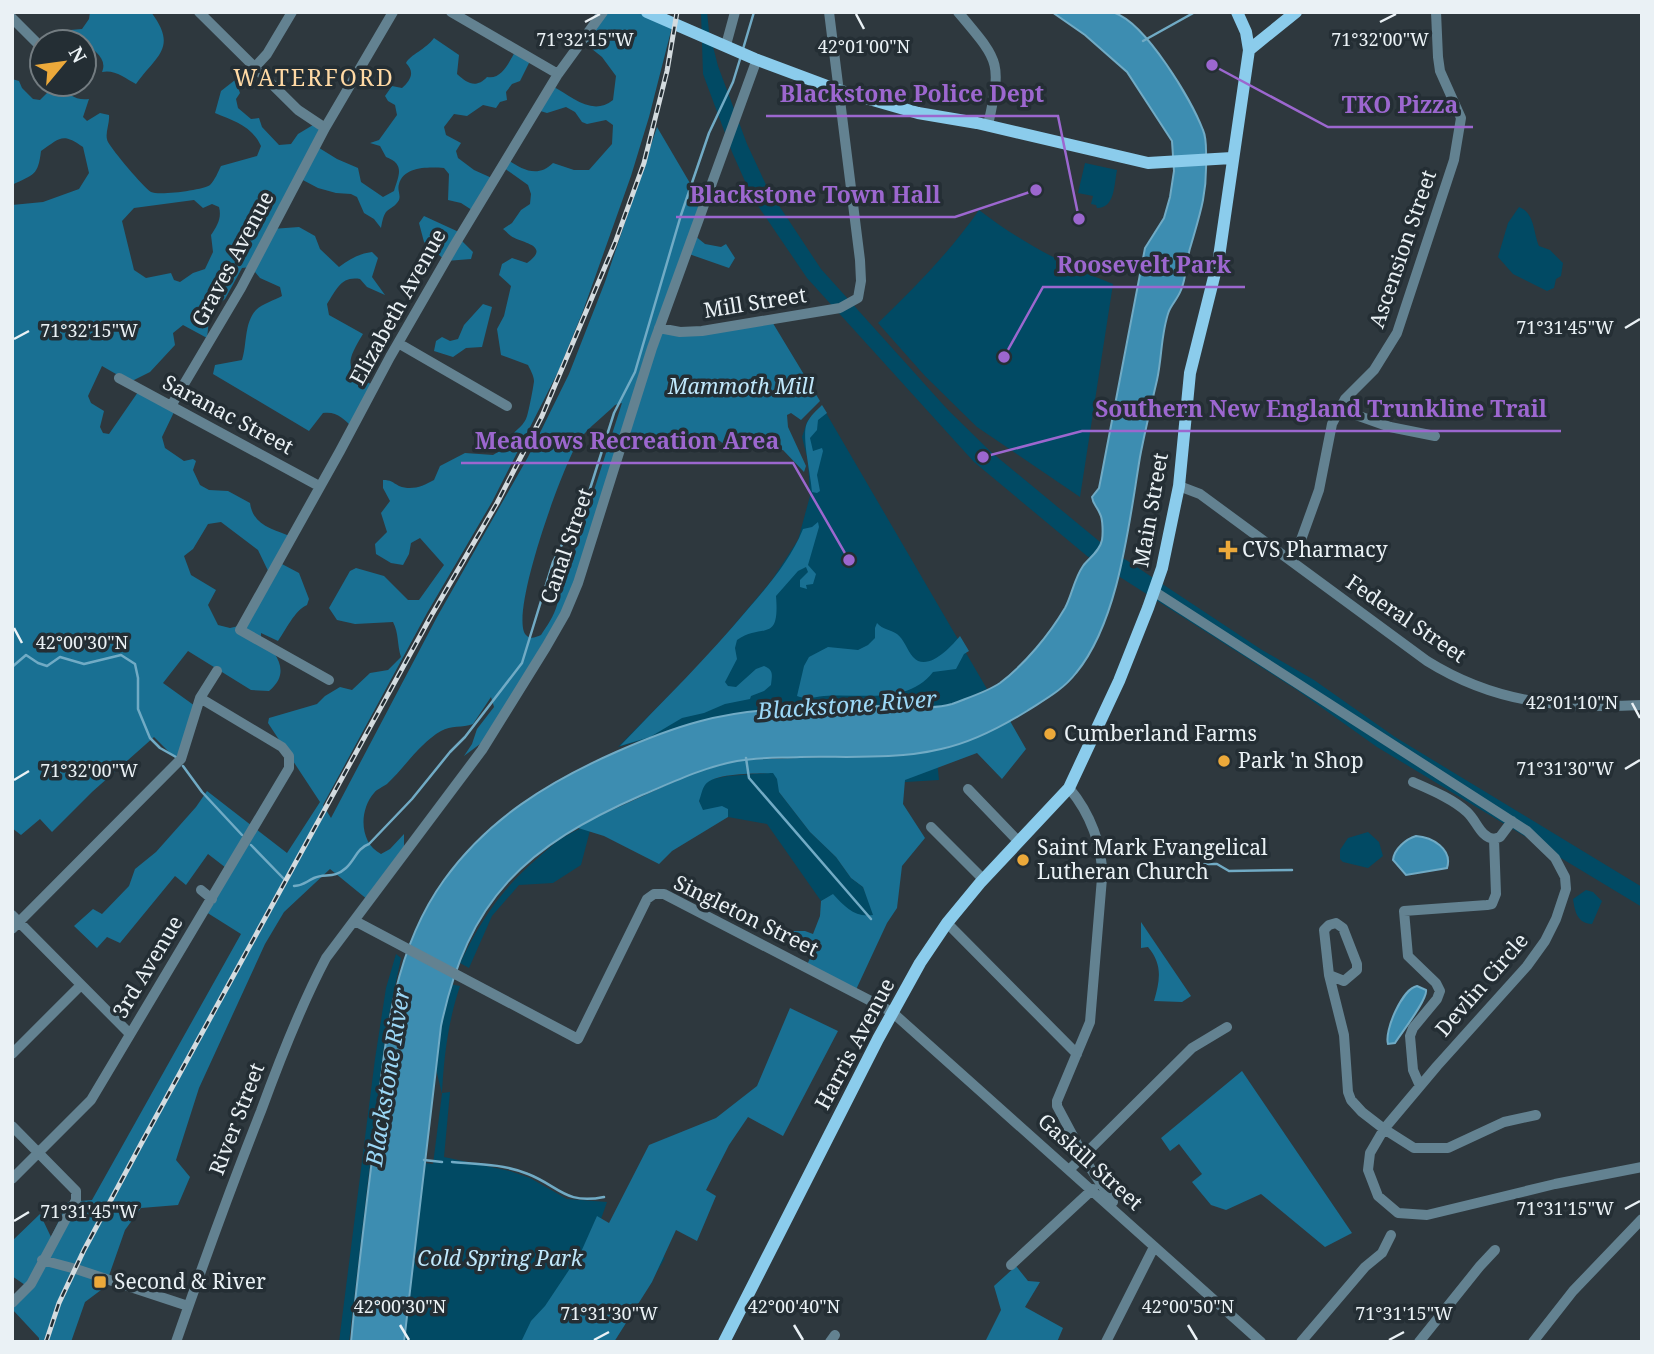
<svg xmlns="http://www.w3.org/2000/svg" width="1654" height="1354" font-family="'Noto Serif',serif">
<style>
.green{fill:#014a64}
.forest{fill:#197093;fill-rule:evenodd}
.water{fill:#3d8db1;stroke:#71abc5;stroke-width:2}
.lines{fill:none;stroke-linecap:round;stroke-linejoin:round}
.stream{stroke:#71abc5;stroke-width:2.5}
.minor{stroke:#638291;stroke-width:10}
.major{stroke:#8bccec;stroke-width:12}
.rail-casing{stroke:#d3dbdf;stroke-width:5}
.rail{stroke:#242e34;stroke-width:2.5;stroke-dasharray:8;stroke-linecap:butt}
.ticks{fill:none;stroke:#eaf1f5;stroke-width:2.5}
.poi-dot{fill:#eca93a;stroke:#242e34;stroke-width:2.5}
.labels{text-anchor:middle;stroke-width:7;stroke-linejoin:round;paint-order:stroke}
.street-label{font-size:21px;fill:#eaf1f5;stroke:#242e34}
.park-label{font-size:21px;font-style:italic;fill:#c0e8fc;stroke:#242e34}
.poi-label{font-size:21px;fill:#eaf1f5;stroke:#242e34;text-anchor:start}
.neighbourhood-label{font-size:23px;letter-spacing:2px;fill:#ffd9a4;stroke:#242e34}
.water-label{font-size:23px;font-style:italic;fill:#9cd8f7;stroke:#242e34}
.ticks-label{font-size:18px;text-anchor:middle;fill:#eaf1f5;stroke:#242e34;stroke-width:7;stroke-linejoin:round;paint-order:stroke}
.leader{fill:none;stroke:#9c67cf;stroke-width:2.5}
.callout-dot{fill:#9c67cf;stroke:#242e34;stroke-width:2.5}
.callout-label{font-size:23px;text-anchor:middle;font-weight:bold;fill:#9c67cf;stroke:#242e34;stroke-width:7;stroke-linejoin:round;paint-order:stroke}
</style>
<rect width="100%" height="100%" fill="#2e383e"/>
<path class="green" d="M701,12H707L709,31L718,66L747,144L768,189L821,269L948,410L991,452L1105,546L1262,650L1314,680L1395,737L1642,887V907L1377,747L1297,690L1087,556L974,462L807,278L752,197L732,152L703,74Z
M1085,163L1117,170C1114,185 1115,208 1097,208L1096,205L1091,204L1093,196L1078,193Z
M1519,207C1535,213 1533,232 1539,246L1550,250L1563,263L1561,276L1556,279L1554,288L1547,291L1513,274L1498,257L1508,223Z
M979,210C1019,241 1066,266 1113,284L1080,497L977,427L925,376L878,323C915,287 950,252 979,210Z
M822,406L987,689L959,702L936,708L653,737L618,747L709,655L772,580L798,540L810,496L808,461L802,437L807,422Z
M937,760L939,780L806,788L779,792L810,832L836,857L851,878L863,887L874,915L856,926L830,896L821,901L767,824L728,817V809L703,811L699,801L592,823L581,865L553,883L519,885L492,916L469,968L460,963C481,920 502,888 539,857C547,850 555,842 564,837C610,811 664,797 713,779L728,776Z
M1368,832L1379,842L1383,856L1368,868L1343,862L1340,859V850L1348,838Z
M1586,890L1593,892L1602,901L1592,924C1577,923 1575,912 1573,899Z
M396,954L401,958L386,1029L349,1342H339L375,1059L386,988Z
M450,984L460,986C448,1022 444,1056 442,1093L450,1092L444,1157L510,1171L530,1178L567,1199L607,1202L601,1219L665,1258L614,1342H404L425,1163L433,1164L442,1094L436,1069L441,1026Z"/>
<path class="forest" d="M90,12H151C178,48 157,55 136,84C125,78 114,69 102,72C108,58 93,50 84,42H68L70,30L82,29L89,19Z
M602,12H649L673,23L649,117L631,176L583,311L559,370L492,502L427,613L323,805L331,818L437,617L528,457L569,374L605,282L657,127L704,207L694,235L705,244L721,247L726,244L735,258L729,268L689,254L661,325L673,332L771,320L820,401L801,420L791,413L787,415L788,427L806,466L804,472L783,450L771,448L758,440L743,444L730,451C709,422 676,441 646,439C639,439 631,435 624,433L574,592L484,741L464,756L472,744L477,729L494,707L491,697L473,724C462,728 451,725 441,731C420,743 405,767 387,784C383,787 377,789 374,793C359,810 359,843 381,854L390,849L404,834V847L368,900L330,869L284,912L265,944L199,1088L176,1160L190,1177L178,1205L141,1208L125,1230L105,1287L85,1302L71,1342H39V1338L12,1309V1303L25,1285L12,1276V1241L40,1214L51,1237L68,1202L92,1200L241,934L206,912L230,871L208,854L186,885L175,876L120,943L107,937L97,948L74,926L93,909L102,914L129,886L135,869L156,852L196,807L207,791L287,853L320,802L268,723L269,718L317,704L325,696L340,687L352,690L370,673L388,670L401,657C397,645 399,633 393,622L355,624L337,620L329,608L350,571L356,568L384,576L408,600H419L444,565L420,538L411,543L409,554L403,565L391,563L376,554L375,544L387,532L381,513L390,501L383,488V480C391,480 392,482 399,486C412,491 423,486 434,480L440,466L465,453L493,455L508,446C514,427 519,432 526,419C528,416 534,384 534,381C534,376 530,369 528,365L501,355L497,329L504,316L511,286L499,275L502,264L512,258L527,263C552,245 521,243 511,236C508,234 506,231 503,229L512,223L521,210L530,204L531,194L528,185L504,168L508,160C523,170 538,178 553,163L574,170H589L612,144L613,125L606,120L587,124L582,122L575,112L566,107L547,113L537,110L552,86C572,96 592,117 613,100L616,76L602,57L582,41ZM622,403L573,556C543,572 562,582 557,605C554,616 547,626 541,635C536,637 530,640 526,635C508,616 564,461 580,439C589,427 604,416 615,405Z
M434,38L459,55L457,74C467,83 476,89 487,77C502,80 509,62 516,50L531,59L520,81L512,84L506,92L507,100L500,102L496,108L483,105L467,116L454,114L444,127L446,135L461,143L456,151L458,158L474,170L494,179L475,212L461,203L448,200L449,174L444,168C429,167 404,166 399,184C397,190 401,195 399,200C396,206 390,208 386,212C383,216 382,223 381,228L374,219L364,213L357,197L351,194L336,193L318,188L299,178L272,229L299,227L315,236L320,249L339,267C350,259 358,254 372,252L378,258L372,277L385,295L367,287L360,279C341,276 337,289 327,304L329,315L363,334C346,362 343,371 375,386L353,428C344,419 337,411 323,413L309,431L213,374L215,365L242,360C247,345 244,323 256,310C262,304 275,300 282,296L280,287L260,278L251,267L242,268L225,299L210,311L207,338L183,325L173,333L175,345L150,372L130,382L102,366L88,396L91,403L104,411L100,427L103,433L109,434L138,392L174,412L162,437L165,448L184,461L193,459L196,461L193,470L200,485L209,490L228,491L250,503C253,526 273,529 292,537L280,563L299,573L309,599L307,605C294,611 286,630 278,641L261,633V637C276,653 292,672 269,691L251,690L188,651L163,683L195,706L178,761L154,737L92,792L52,832L40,819L21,835L12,828V205L43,202L79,189L89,173L83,147C62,132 60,138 41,151C38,176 34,174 12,185V79L19,81L22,88L33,99L40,100L56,84H59C67,94 76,101 89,99L83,117L87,121L100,113L109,115C110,124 104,134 108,142C113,151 143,187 151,192C159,196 203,190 210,185C215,180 218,172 221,166L257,156L261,146C252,126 234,121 215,113L221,91L235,80L240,93L236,99L238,108L251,119L259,118L262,127L279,145L291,144L298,134L313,125L323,132L316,146L337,159L358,168L361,182L383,197L394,191C399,175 405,164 386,157L380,146L370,143L379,140L397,115L395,105L388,101L385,96L392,86L402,88C411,80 415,72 406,63C410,55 426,49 434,38ZM194,200L203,208L212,204L219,207C222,218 217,226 211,235L213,252L205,269L193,273L180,282L174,280L171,273L146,278L134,270L122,221L134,208ZM221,522L258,550L271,577L243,625L230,628L218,625L208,605L216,590L191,575L184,556L193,549L208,524Z
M424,216L461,233L460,239L473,252L471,259L446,261L424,242L419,223Z
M483,304L492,307L482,347L466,348L453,357L434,351L436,341L442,337L450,341L458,339L464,325Z
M822,405L827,413L818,420L817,430L810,438L813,451L822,448L823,451L817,475L820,491L817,493L812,492C811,475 801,435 807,423C810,416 817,410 822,405Z
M818,522L819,527L808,565L816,574L813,584L806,585L807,589L800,587V580L808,572L806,567L798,571L776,596C780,645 762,622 737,640L735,648L737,659L725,682L728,686L736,687L756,669L764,666C774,670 772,675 771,685L764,691L751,696L750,699L725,704L704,713L682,718L650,737L620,746C663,701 708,657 748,609C769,585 791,559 803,529L812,527Z
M877,623C883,630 890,629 897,634C904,639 907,650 913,657C927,673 951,647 960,636L969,651L964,654L956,669L933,672C908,705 860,693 824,696C814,697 808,700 797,696L804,666L809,657L828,647L858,650L868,645L875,638V628Z
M1010,721L1026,749L1002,779L977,753L905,780L903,804L925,838L902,866L897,908L887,923L854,994L805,969L813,952L776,931H805L813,934L820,916L821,901L833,894C845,907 855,918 873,915L863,887L851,878L836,857L810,832L779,792L777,779L773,773C758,774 715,772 705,785C702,789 701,796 699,801L703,810L722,806L728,809V817L672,851L659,864L604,836L575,827L691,774L738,760L912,754L948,748Z
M1141,922L1191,996L1182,1002L1154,1001C1160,980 1163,965 1148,947L1141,948Z
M790,1008L838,1031L783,1136L748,1117L729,1145L706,1190L716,1196L697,1241L676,1230L652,1282L614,1342H521L531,1321L545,1306L581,1252L597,1216L609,1223L649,1145L716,1118L757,1086Z
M1242,1071L1352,1233L1325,1247L1261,1194L1226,1210L1211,1205L1192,1182L1202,1174L1179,1144L1170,1151L1161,1138Z
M1016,1266L1028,1281L1040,1282L1025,1307L1063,1328L1057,1342H985L1001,1310L994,1286Z"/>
<path class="water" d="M1052,12C1066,12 1103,9 1115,13C1146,24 1191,99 1203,130C1207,139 1206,151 1206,161C1207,194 1200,214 1191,245C1186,259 1187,276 1181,290C1178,298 1172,304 1169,311C1161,332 1162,358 1157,380C1151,406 1145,431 1140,457C1129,523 1119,621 1076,673C1063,690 1044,700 1027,711C1001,727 970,743 941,749C896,760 846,756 800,757C779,758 758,757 737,761C704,767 673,782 642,795C526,846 468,898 441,1026L404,1342H351C357,1278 365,1215 373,1152C384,1059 387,959 444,880C488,819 548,782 616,752C675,726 721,711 787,709C820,707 853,706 886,706C906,706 932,710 952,704C967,698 987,692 1000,683C1025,664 1049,635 1065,608C1072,595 1074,579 1083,566C1089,558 1100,551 1102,540C1103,534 1103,519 1100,514C1097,506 1093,505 1092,497L1099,488L1101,478L1145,248L1164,218L1170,197L1174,171L1172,141L1127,72L1085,35Z
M1416,836C1432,837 1453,849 1447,868L1406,875L1393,860C1394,849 1406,839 1416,836Z
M1417,986L1426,990C1428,999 1402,1032 1395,1043L1388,1044C1384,1031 1402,989 1417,986Z"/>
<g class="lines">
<path class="stream" d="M1143,41L1195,12
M743,49L754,12
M12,667L26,655L38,663L47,666L60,657L84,664L121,655L135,664L138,678V709L150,738L160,748L176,757
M746,758L749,778L871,919
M183,766L202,792L242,835
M251,845L284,879
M1159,875H1174L1205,864H1217L1229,871L1292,870
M294,886C305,885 305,882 314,878C325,873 334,879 346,868C355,860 357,848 369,844L412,799L450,752L465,737L522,663L553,562L589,492L614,413L635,372L681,215L709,133L733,82L741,56
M424,1160L442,1162
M452,1162C477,1164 504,1164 528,1174C559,1186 565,1205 604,1197"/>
<path class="minor" d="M199,12L298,110L325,128
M451,12L558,74
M958,12C1000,62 1002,61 988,125
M12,18L42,48
M726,45L735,12
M254,68L267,54L292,12
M659,328L680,332L702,331L840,308L858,298L861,281L860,260L829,12
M398,343L507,406
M119,378L319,486
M171,406L241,288L325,128L393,12
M1339,409L1390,427L1435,436
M1179,486L1200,494L1427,661C1496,704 1563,709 1642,705
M1293,562L1319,490L1332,424L1345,399L1374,370L1397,333L1454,160L1461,118L1440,71L1438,57L1436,12
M1155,592L1527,831L1555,858L1565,877L1566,889L1556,919L1545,941L1527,966L1437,1066L1384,1129L1370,1153L1368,1170L1378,1196L1398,1213L1427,1215L1555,1184L1642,1167
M329,680L240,630L340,451L390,357L454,246L558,74L603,12
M1413,782C1431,790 1453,799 1467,812C1477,821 1480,837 1494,839L1496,894L1492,904L1487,905L1404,911L1408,956L1436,983L1440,991L1437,999L1413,1028L1410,1036L1413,1070L1420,1086
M1069,788C1090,813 1103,846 1102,878L1090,1022L1057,1101V1106L1089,1166L1113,1202
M968,789L1019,842
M931,827L983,879
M1494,839L1500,837L1512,821
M201,890L212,899
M12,915L130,1034
M355,921L578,1039L647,899L654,894H664L892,1012L1261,1342
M947,923L1077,1054
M12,929L181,759L200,698L217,671
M1329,975L1324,930L1329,925L1336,923L1343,928L1357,964V970L1344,981L1329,975L1344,1035L1348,1092L1351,1100L1362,1112L1384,1129L1414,1148H1448L1504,1122L1536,1115
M12,1054L81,985
M12,1126L76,1191V1200L31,1284L12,1303
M1070,1169L1192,1048L1227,1027
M12,1179L91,1100L289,768V756L282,747L200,698
M42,1260L76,1269L188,1306
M1011,1265L1093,1189
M176,1342C203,1264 231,1187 261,1111C280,1059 300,1007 326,958L482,750L546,647L565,614L578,583L652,348L757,59
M830,1342L835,1335
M1106,1342L1154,1247
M1301,1342L1365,1267L1382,1253L1391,1235
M1419,1342L1480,1266L1495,1250
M1533,1342L1573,1291L1642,1219"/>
<path class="major" d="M647,12L755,59L838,90L918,113L977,123L1148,163L1232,158
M1249,50L1296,12
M724,1342L878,1039L920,963L947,923L980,883L1069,788L1119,681L1148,608L1162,568L1179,486L1190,373L1219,257L1249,50L1246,32L1237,12"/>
<g class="rail-casing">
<path id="rail" d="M46,1342L59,1303L84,1250L141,1144L431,616L497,503L542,416L615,243L644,163L667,71L677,12"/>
</g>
<use href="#rail" class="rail"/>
</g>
<path class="ticks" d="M856,14L864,29M585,22L600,14M1380,22L1396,14M1625,328L1640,319M14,339L29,331M14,628L22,643M1632,703L1640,718M1625,769L1640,760M14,780L29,771M1625,1209L1640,1201M14,1221L29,1212M400,1325L409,1340M794,1325L803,1340M1188,1325L1197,1340M594,1340L609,1332M1389,1340L1404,1332"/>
<g class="poi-dot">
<path d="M1224.5 539.5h7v7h7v7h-7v7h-7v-7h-7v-7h7z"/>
<circle cx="1050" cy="734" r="7"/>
<circle cx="1224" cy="761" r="7"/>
<circle cx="1023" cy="860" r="7"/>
<rect x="93" y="1275" width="14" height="14" rx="3.5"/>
</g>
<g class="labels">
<g class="street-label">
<text transform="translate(1403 249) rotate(-71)" y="7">Ascension Street</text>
<text transform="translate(233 259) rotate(-62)" y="7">Graves Avenue</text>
<text transform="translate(755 303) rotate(-9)" y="7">Mill Street</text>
<text transform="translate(398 307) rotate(-61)" y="7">Elizabeth Avenue</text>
<text transform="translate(228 415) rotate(28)" y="7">Saranac Street</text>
<text transform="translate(1151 510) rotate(-80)" y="7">Main Street</text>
<text transform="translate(567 546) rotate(-71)" y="7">Canal Street</text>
<text transform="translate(1406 619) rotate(34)" y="7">Federal Street</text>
<text transform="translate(746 916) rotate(26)" y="7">Singleton Street</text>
<text transform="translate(148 967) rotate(-59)" y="7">3rd Avenue</text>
<text transform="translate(1482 985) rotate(-49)" y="7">Devlin Circle</text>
<text transform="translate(855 1044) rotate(-62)" y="7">Harris Avenue</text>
<text transform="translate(237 1119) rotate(-69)" y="7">River Street</text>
<text transform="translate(1090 1162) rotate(42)" y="7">Gaskill Street</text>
</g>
<g class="park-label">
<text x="741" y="394">Mammoth Mill</text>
<text x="500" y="1266">Cold Spring Park</text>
</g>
<g class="poi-label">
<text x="1242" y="557">CVS Pharmacy</text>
<text x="1064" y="741">Cumberland Farms</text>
<text x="1238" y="768">Park 'n Shop</text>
<text x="1037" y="855">Saint Mark Evangelical<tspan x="1037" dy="24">Lutheran Church</tspan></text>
<text x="114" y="1289">Second &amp; River</text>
</g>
<g class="neighbourhood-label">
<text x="314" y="86">WATERFORD</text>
</g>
<g class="water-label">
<text transform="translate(847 705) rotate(-4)" y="8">Blackstone River</text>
<text transform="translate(388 1077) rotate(-81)" y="8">Blackstone River</text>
</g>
</g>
<g class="ticks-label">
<text x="585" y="46">71°32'15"W</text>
<text x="1380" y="46">71°32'00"W</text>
<text x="864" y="53">42°01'00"N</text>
<text x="1565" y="334">71°31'45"W</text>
<text x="89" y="337">71°32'15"W</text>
<text x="82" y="649">42°00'30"N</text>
<text x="1572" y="709">42°01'10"N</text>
<text x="1565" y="775">71°31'30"W</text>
<text x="89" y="777">71°32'00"W</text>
<text x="1565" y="1215">71°31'15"W</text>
<text x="89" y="1218">71°31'45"W</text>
<text x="400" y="1313">42°00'30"N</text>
<text x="794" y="1313">42°00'40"N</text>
<text x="1188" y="1313">42°00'50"N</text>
<text x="609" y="1320">71°31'30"W</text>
<text x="1404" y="1320">71°31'15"W</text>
</g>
<path class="leader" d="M1079 219L1058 116H766M1212 65L1328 127H1473M1036 190L955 217H676M1004 357L1043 287H1245M983 457L1082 431H1561M849 560L793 463H461"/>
<g class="callout-dot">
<circle cx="1079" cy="219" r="7"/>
<circle cx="1212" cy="65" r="7"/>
<circle cx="1036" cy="190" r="7"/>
<circle cx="1004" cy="357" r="7"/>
<circle cx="983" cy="457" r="7"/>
<circle cx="849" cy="560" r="7"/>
</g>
<g class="callout-label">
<text x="912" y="102">Blackstone Police Dept</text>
<text x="1400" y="113">TKO Pizza</text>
<text x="815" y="203">Blackstone Town Hall</text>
<text x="1144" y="273">Roosevelt Park</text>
<text x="1321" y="417">Southern New England Trunkline Trail</text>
<text x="627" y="449">Meadows Recreation Area</text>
</g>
<rect width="1654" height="1354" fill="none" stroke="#eaf1f5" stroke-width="28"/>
<g transform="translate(63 63) rotate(61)"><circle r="33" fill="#242e34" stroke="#737c81" stroke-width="2"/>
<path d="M0-5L12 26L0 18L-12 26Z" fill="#eca93a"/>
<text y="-10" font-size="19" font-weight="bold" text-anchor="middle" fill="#eaf1f5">N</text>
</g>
</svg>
